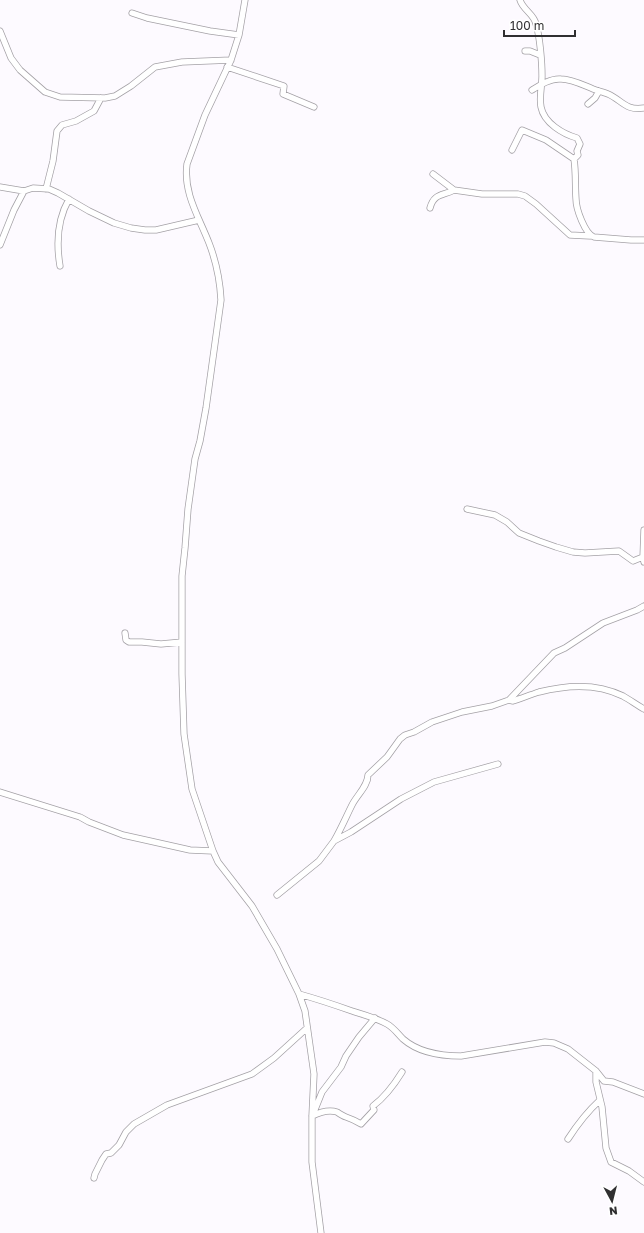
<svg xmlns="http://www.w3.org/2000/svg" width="644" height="1233" font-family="'Golos Text',sans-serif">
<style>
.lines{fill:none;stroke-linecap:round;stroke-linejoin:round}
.minor-casing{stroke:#a4a1a6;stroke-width:7}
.minor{stroke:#fff;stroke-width:5.5}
</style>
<rect width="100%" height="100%" fill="#fdfaff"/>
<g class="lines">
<g class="minor-casing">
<path id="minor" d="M245,0L239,35L231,60L205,115L187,164C183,193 199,217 209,243C216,261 220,281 221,300L206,408L200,441L195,459L188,509L185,548L182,576V674L184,734L192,789L213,851L218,862L252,906L277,949L299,994L305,1011L314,1074L312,1116V1162L321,1233
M520,0C523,10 534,14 536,24C540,37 542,63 542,76C542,86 539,97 541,107C544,123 563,134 577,138L580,144L577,151L578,155L574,159C576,172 575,186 576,199C576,209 585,234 594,237L631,240H644
M132,13L147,18L210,31L239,35
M0,31L11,58L20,70L45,92L60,97L105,98L115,96L131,86L155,67L182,62L231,60
M525,51H530L540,55
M227,67L284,86L283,94L314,107
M532,90C540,85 551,78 561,79C572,79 583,85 593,89C598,91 604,92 608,94C622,100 625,111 644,108
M588,104L595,98L599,91
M512,150L522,130L546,140L574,159
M433,174L454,190L482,194H518L525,196L536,204L570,235L590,236
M0,187L24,191L33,188L49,189L58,193L89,211L114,223L131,228L145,230H156L199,220
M46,189L53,161L57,131L62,125L76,121L94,111L101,98
M430,208C434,193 443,196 454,190
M0,245L14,210L24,191
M60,266C56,242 57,220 69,199
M467,509L495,515L507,522L519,533L539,541L556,547L573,552L585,553L619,551L633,561L643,557
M644,530L643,557L644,562
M125,633L126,640L129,642H142L161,644L182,642
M509,700L554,653L565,648L603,623L637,610L644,606
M0,792L80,817L89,822L123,835L141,839L190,850L213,851
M334,841C341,829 346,817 352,805C357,795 368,786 368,775L387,757L400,739L405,735L414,732L432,722L462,712L492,706L509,700L513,701C522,698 530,695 539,692C566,685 597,683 623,696C630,700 637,705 644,709
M277,895L319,861L334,841L351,832L401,799L434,782L498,764
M299,994C317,999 335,1005 352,1011C364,1015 376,1018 387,1024C394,1028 397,1033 403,1039C419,1053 440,1056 461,1056L545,1042L554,1043L568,1049L596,1071L604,1081L613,1082L644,1094
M596,1071V1082L602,1107L606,1148L611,1162L629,1171L644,1182
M314,1112L322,1092L341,1067L346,1056L359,1037L375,1018
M312,1116C320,1112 328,1109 337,1112C340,1114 343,1116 346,1117C352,1119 356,1121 361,1124L374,1110L373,1106C385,1097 394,1085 402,1072
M568,1139C577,1125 588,1111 600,1100
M94,1178L95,1174L102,1160L106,1154L111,1153L119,1145L126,1132L134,1124L167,1105L252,1074L274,1058L307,1028"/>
</g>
<use href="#minor" class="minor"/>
</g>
<g transform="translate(612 1201) rotate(173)" stroke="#ffffff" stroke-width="3" paint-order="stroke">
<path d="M0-3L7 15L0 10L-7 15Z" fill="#302f31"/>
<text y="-6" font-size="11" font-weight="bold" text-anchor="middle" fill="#302f31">N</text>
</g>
<path d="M504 30v6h71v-6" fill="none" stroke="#302f31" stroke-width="2"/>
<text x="510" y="30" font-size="12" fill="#302f31" stroke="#ffffff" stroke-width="3" paint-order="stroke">100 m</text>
</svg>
